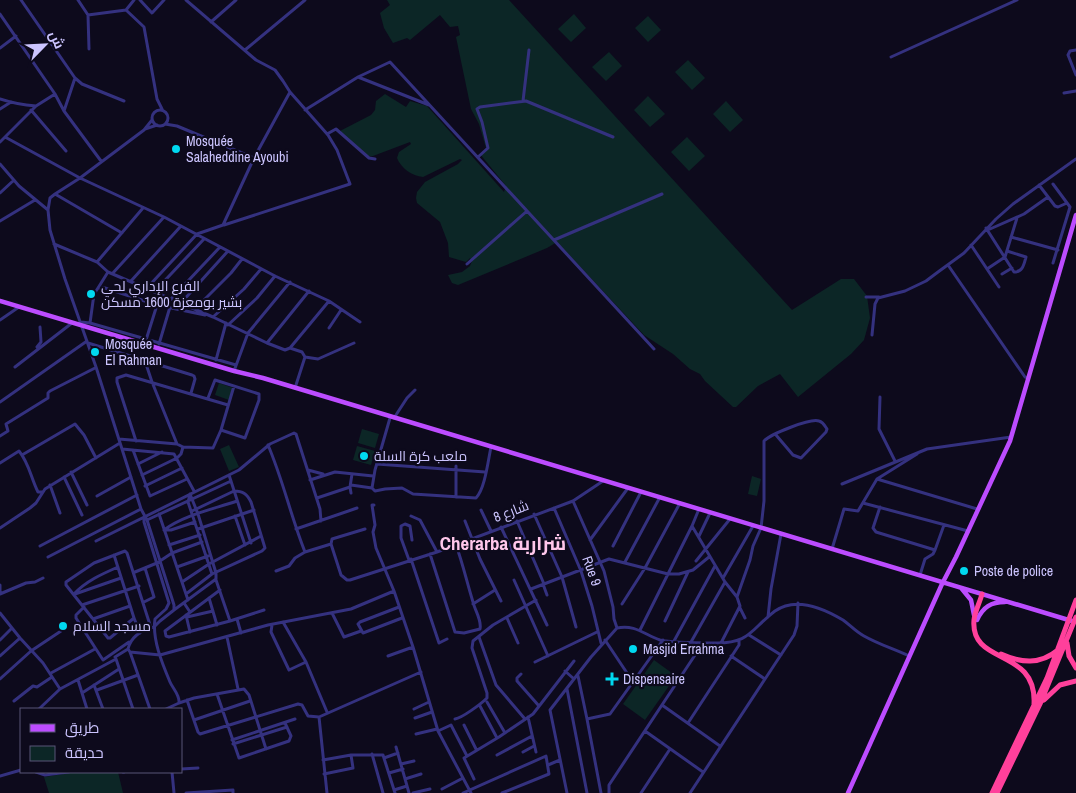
<svg xmlns="http://www.w3.org/2000/svg" width="1076" height="793" font-family="'Archivo Narrow',Cairo,sans-serif">
<style>
.green{fill:#0c2626}
.lines{fill:none;stroke-linecap:round;stroke-linejoin:round}
.minor{stroke:#34317f;stroke-width:3}
.major{stroke:#bc4cff;stroke-width:4.5}
.highway{stroke:#ff409b;stroke-width:5}
.poi-dot{fill:#00d8f0;stroke:#0d0a1c;stroke-width:2}
.labels{text-anchor:middle;stroke-width:4.5;stroke-linejoin:round;paint-order:stroke}
.poi-label{font-size:14px;fill:#ccc5ff;stroke:#0d0a1c;text-anchor:start}
.street-label{font-size:14px;fill:#ccc5ff;stroke:#0d0a1c}
.district-label{font-size:19px;font-weight:bold;fill:#ffc7eb;stroke:#0d0a1c}
</style>
<rect width="100%" height="100%" fill="#0d0a1c"/>
<path class="green" d="M387,0H509L792,310L841,279H854L867,296L870,318L864,340L851,354L798,397L780,374L758,386L736,407H733L705,381L700,374L690,369L673,354L644,335L557,242L547,248L458,285L452,283L448,275L462,272L470,266L472,261L470,258L466,262L449,257L448,243L440,222L417,203L416,198L417,192L425,182L458,164L462,160L460,159L423,177C412,176 401,168 397,158L399,152L411,144L410,142L373,156L366,157L338,132L371,115L375,110L376,101L385,94L406,107L410,101L427,106L504,192L506,186L480,154L486,148L479,124L471,109L456,37L460,35L458,26L450,27L440,15L410,40L407,38L393,43L384,28L380,13L390,5Z
M574,14L586,28L571,42L558,29Z
M648,16L661,30L648,42L635,28Z
M609,52L622,66L606,81L592,67Z
M688,60L705,78L692,90L675,72Z
M648,96L665,114L650,127L634,110Z
M726,101L743,120L730,132L713,114Z
M687,137L705,156L689,171L671,152Z
M219,383L233,388L229,400L215,395Z
M362,429L379,434L375,448L358,443Z
M229,445L239,467L229,471L220,449Z
M357,446L375,451L371,465L353,460Z
M752,476L761,479L757,496L748,494Z
M654,660L676,676L645,720L623,704Z
M76,772H118L123,793H49L44,777Z"/>
<g class="lines">
<path class="minor" d="M21,0L75,78L82,84L124,101
M78,0L88,15L126,10
M134,0L126,10L144,27L157,99L162,109
M140,0L152,13L164,0
M0,14L55,94L64,111L101,161
M88,15L89,49
M211,22L236,0
M0,48L16,36
M245,50L305,0
M1076,50L1070,51L1068,55L1076,75
M891,57L1017,0
M358,77L429,105
M1064,93L1076,91
M0,99C12,103 23,105 36,106
M523,101L529,50
M0,109L11,102
M152 118a8 8 0 1 1 16 0a8 8 0 1 1-16 0Z
M31,110L66,151
M305,110L358,77L390,62L654,349
M64,111L75,78
M165,124L177,126L254,158
M145,129L157,125
M327,134L336,129L369,158L375,159
M5,137L80,178L164,217L275,276L329,301L360,322
M0,142L36,106L55,94
M478,157L488,148L482,122L477,109L480,107L526,101L613,137
M0,164L19,186L48,210
M1053,184L1070,207L1053,263
M1039,185L1055,206L1058,207L1067,203
M0,193L14,180
M55,194L122,233
M0,221L35,200
M224,225L350,184L337,150L328,135L290,92
M1011,237L1058,250
M554,240L662,194
M54,244L97,262L108,272L213,317L267,343L285,350L290,348L302,352L305,357
M971,245L999,287
M1007,251L1026,257C1024,264 1023,272 1014,272L986,228L990,229L1024,214L1048,197
M97,262L143,208
M467,264L527,211
M948,265L1025,377L1028,378
M987,269L1005,257L1017,218
M112,274L164,217
M1002,274L1012,268
M131,281L181,226
M98,288L108,272
M147,288L197,234L223,225L254,158L290,92L283,81L275,70L256,60L186,0
M154,292L204,239
M866,297H879
M171,299L220,247
M181,303L228,251
M195,309L231,273L242,259
M211,316L213,317L244,289L261,269
M0,320L19,307
M81,322L90,323L236,365
M90,323L94,294L98,288H105L157,305L205,315
M228,325L257,298L275,276
M329,328L341,310
M872,335L875,304L878,298L905,291L926,281L938,272L964,253L996,219L1013,204L1076,159
M146,340L157,305
M88,343L192,375L194,376L195,379L191,393
M267,343L309,291
M159,344L170,307
M37,347L41,342L40,327
M290,348L329,301
M216,360L226,323
M145,361L152,382L177,444
M15,367L72,323
M234,371L248,333L290,282
M295,388L305,357L318,359L354,343
M880,397L879,429L895,461
M208,398L215,380L259,394V400L245,438L221,430
M0,402L87,341
M390,418L375,470L372,488L375,491L385,489L402,488L413,494L476,498C485,489 488,461 491,447
M394,418L407,398L415,390
M0,436L8,431L6,424L48,398V393L50,391L95,368
M119,439L177,444L183,447L213,448L221,430L234,386
M136,441L117,382V378L126,375L228,405
M268,445C283,480 291,517 305,552
M122,449L174,454L194,491
M133,450L150,496L187,479
M22,455L75,424L84,435L96,458
M0,463L19,451C29,463 31,478 38,492H42
M138,464L162,452
M377,464L485,472
M456,466V497
M308,470L323,474
M71,472L87,505
M142,475L177,458L181,454L183,447
M229,475L251,543
M64,477L82,515
M877,479L977,509
M310,480L335,472L373,476
M842,484L927,449L1011,437
M50,485L60,513
M351,485L372,488
M145,486L182,468
M350,487L351,493
M190,495L188,502L212,574
M97,496L131,477
M317,498L350,487L352,474
M573,501L604,571L613,607L614,619L617,628
M863,503L968,531
M374,505H372L375,525L373,532L376,548L394,591L413,647L438,731L471,793
M880,507L873,528L876,532L935,550
M554,508L581,571L592,606L601,643
M699,509L692,526L725,582L737,597L740,606L721,643
M481,510L491,531
M159,514L188,600
M534,514L562,577L576,627
M235,516L245,545
M411,516L420,520L437,552
M144,517V522L169,603L166,609L155,619C152,639 162,663 170,682C173,689 180,695 179,703L166,709
M147,520L231,481
M465,521L480,559L501,601
M517,521L544,584
M501,527L547,625
M0,528L30,508L36,503L45,489L120,443
M198,529L254,510
M296,529L357,508
M164,530C184,515 214,509 237,501
M165,530H171L195,522
M699,536L710,513
M590,540L628,488
M96,541L239,470L270,444L294,433L296,434L320,509L321,521
M331,544L341,575L347,580H350L437,552L573,501L603,481
M331,544L332,539L365,529
M169,545L200,535
M40,546L137,495
M613,546L641,492
M832,549L844,509L858,511L877,479L917,454
M430,554L455,632L464,633L480,629C482,620 475,611 473,602C467,583 463,564 456,545
M114,555L134,618L140,633
M48,557L141,509
M411,559L439,643L447,639
M409,560L401,538V526L405,524L410,526L412,540
M696,561L730,519
M625,562L660,497
M177,567L208,556
M276,571L289,566L295,558L305,552L331,544
M135,572L157,563L172,553L202,542
M920,575L925,559L933,554L935,550L944,525
M723,578L753,526
M216,580L230,621
M514,580L548,656
M182,582L209,564L261,536
M543,584L547,595
M0,585V593
M531,589L609,559L668,574H679L693,570L709,557
M220,590L165,631L166,636L169,637L230,621L264,610
M0,594L26,583L35,582L43,578
M74,594C86,581 102,574 118,567
M75,594L121,578
M186,594L212,574L262,551L265,548L251,502C247,494 243,491 234,491L192,511
M737,597L750,560L753,546L761,528L764,501V441C771,434 810,418 819,421C823,422 825,426 827,429L826,432L801,458L793,455L776,435
M209,598L217,625
M144,602L154,597L145,568
M184,603L190,612
M473,604L495,590
M622,604L645,568L680,503
M82,605L139,586
M84,607L76,615V618L103,660L129,642
M399,607L360,622L358,624L363,633L402,618
M740,608L745,618
M174,610L216,579V573L198,514L190,494
M0,613L20,638L43,663L60,689
M332,613L344,637L361,631
M186,615L190,632
M187,617L213,611
M768,617L771,589L781,534
M134,618L110,638H108L66,585V582L94,563L125,551L127,553L151,628
M507,618L518,643
M93,619L130,606
M237,619L241,633
M665,621L688,572
M283,622L306,662L327,712
M272,625L271,632L289,670L306,662
M640,630L692,526
M749,635L781,655
M227,637L238,689
M479,637L496,685L525,719
M0,640L12,628
M605,640L633,682
M674,641L715,566
M691,642L725,582
M128,649C131,636 142,630 154,627L160,621L174,610V605L147,520L141,509L96,367L65,279L50,230L48,210L50,198L55,194L80,178L144,130L152,120
M130,652L150,709
M0,656L20,638
M388,656L413,647
M731,656L765,679
M115,657L128,649L130,652L160,655L268,625L351,609L394,591
M116,659L133,709
M535,662L597,632
M565,671L574,679
M51,673L95,649
M521,674L517,678V681L539,706
M578,676L587,719L610,714L663,640
M0,679L31,651L61,631
M78,680L87,709
M94,685L103,709
M567,689L587,793
M97,690L138,675
M82,693L119,669
M217,694L239,758L289,741L291,736L285,723
M187,700L198,732L200,734L298,704L302,705L308,716L319,717
M14,701L33,686L37,687L52,677
M487,702L505,733
M179,703L194,698L244,689L249,695L266,749
M662,705L720,746
M480,706L497,738
M39,709L60,689L116,659
M414,709L429,702
M528,717L536,752
M415,718L432,712
M455,719C462,718 481,704 487,698V693L472,648L473,641L493,625L536,600
M587,719L601,793
M194,720L250,701
M688,723L739,645V641
M464,725L476,749
M438,731L451,725L467,756
M645,731L703,772
M416,734L437,729
M232,740L295,719
M233,744L287,727
M396,747L409,793
M523,752L534,746
M372,754L383,793
M497,755L532,736
M384,758L398,753
M323,760L351,755H383L395,793
M401,764L414,761
M548,765L560,760
M181,769L198,768
M36,772L45,775L60,773
M123,772H124
M172,772L174,793
M60,773L69,772
M389,773L403,769
M324,774L353,768L351,755
M0,776L21,770
M405,779L421,774
M474,779L464,758L499,737L533,714L574,661
M442,789L463,778
M394,790L407,786
M186,793L233,790V793
M327,793L319,717L421,672
M413,793L430,789
M463,793L546,756L549,774L502,793
M567,793L550,710L591,657L617,628C635,624 645,635 660,640C672,643 701,643 714,643C750,644 750,630 775,611C796,596 823,608 843,620C850,625 856,632 864,636C878,644 894,649 909,656
M609,793V785L703,643
M641,793L670,749
M690,793L794,635L797,626L798,603"/>
<path class="major" d="M0,301L234,371L263,378L1072,621
M962,589L971,600L974,615
M977,620C983,607 991,602 1005,602
M848,793L942,584L956,557L1010,441L1076,215"/>
<path class="highway" d="M982,594C980,602 975,611 974,620C970,666 1037,647 1034,704
M1067,643L1069,656L1076,668
M1001,654C1021,663 1040,665 1058,650
M1044,700L1060,685L1076,681
M992,793L1047,678L1076,600
M997,793L1040,704L1076,617"/>
</g>
<g class="poi-dot">
<circle cx="176" cy="149" r="5"/>
<circle cx="91" cy="294" r="5"/>
<circle cx="95" cy="352" r="5"/>
<circle cx="364" cy="456" r="5"/>
<circle cx="964" cy="571" r="5"/>
<circle cx="63" cy="626" r="5"/>
<circle cx="633" cy="649" r="5"/>
<path d="M609.5 671.5h5v5h5v5h-5v5h-5v-5h-5v-5h5z"/>
</g>
<g class="labels">
<g class="poi-label">
<text x="186" y="146">Mosquée<tspan x="186" dy="16">Salaheddine Ayoubi</tspan></text>
<text x="101" y="291">الفرع الإداري لحي<tspan x="101" dy="16">بشير بومعزة 1600 مسكن</tspan></text>
<text x="105" y="349">Mosquée<tspan x="105" dy="16">El Rahman</tspan></text>
<text x="374" y="461">ملعب كرة السلة</text>
<text x="974" y="576">Poste de police</text>
<text x="73" y="631">مسجد السلام</text>
<text x="643" y="654">Masjid Errahma</text>
<text x="623" y="684">Dispensaire</text>
</g>
<g class="street-label">
<text transform="translate(511 511) rotate(-21)" y="5">شارع 8</text>
<text transform="translate(592 571) rotate(70)" y="5">Rue 9</text>
</g>
<g class="district-label">
<text x="503" y="550">Cherarba شراربة</text>
</g>
</g>
<rect x="20" y="708" width="162" height="65" fill="#0d0a1c" stroke="#595577"/>
<rect x="30" y="724" width="25" height="8" fill="#bc4cff" stroke="#595577"/>
<text x="65" y="733" font-size="15" fill="#ccc5ff">طريق</text>
<rect x="30" y="746" width="25" height="15" fill="#0c2626" stroke="#595577"/>
<text x="65" y="758" font-size="15" fill="#ccc5ff">حديقة</text>
<g transform="translate(45 45) rotate(66)" stroke="#0d0a1c" stroke-width="4" paint-order="stroke">
<path d="M0-4L9 19L0 12L-9 19Z" fill="#ccc5ff"/>
<text y="-8" font-size="14" font-weight="bold" text-anchor="middle" fill="#ccc5ff">ش</text>
</g>
</svg>
